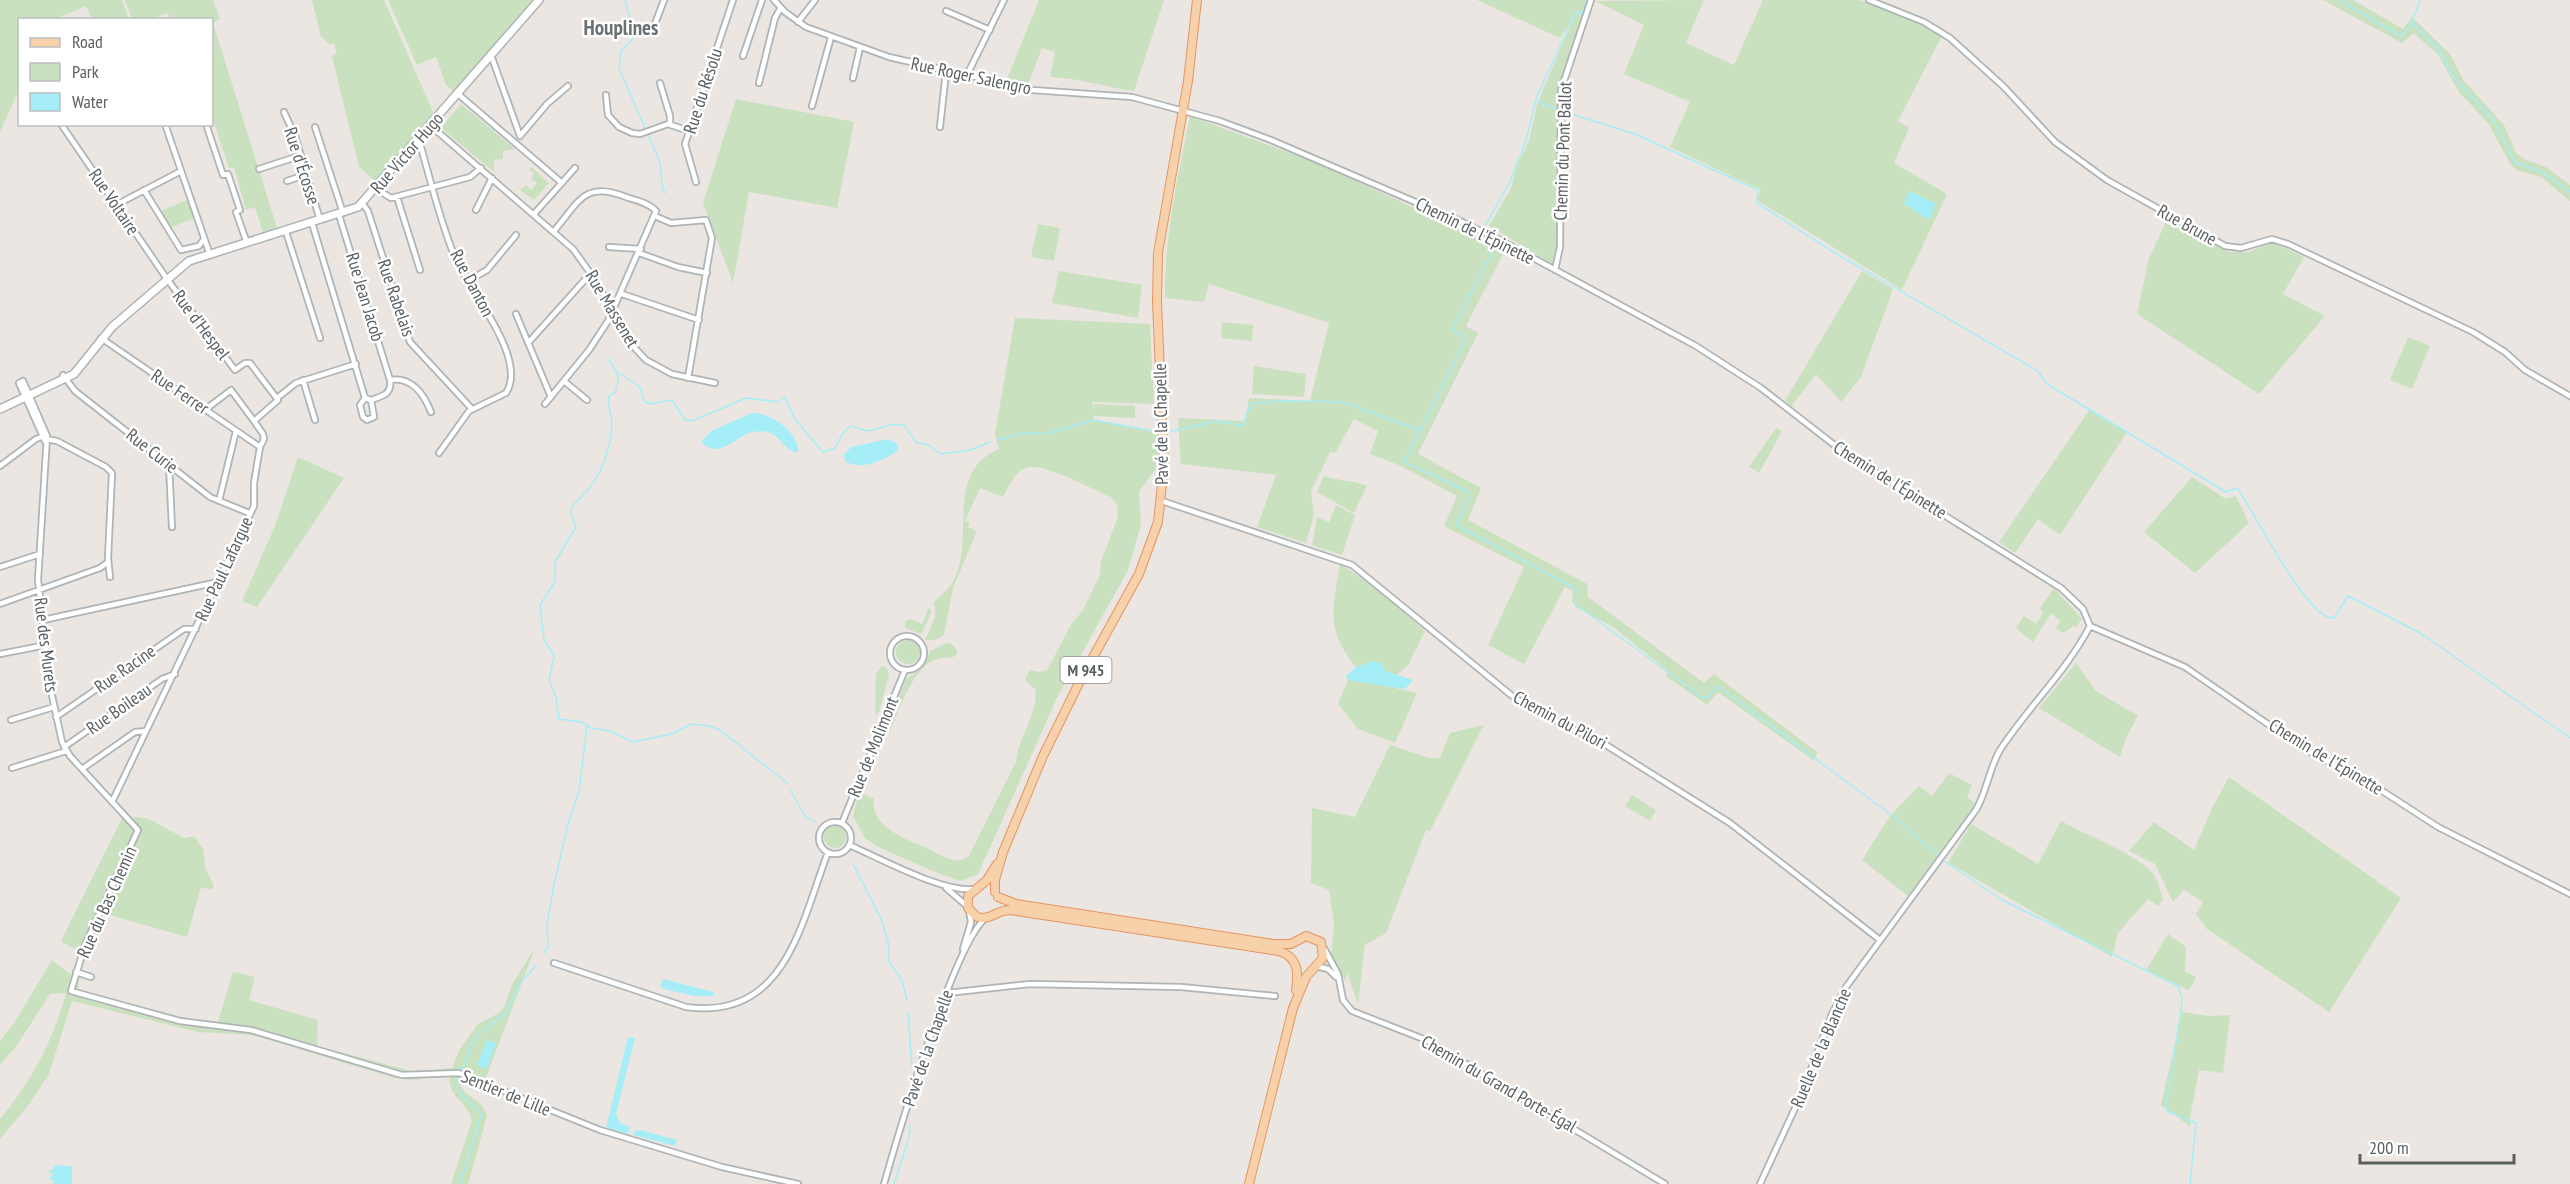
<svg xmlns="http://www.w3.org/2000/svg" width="2570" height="1184" font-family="'PT Sans Narrow',sans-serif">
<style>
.green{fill:#cae1bf}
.water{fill:#a6eef7}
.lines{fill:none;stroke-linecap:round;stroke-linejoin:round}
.stream{stroke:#a6eef7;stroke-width:1.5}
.minor-casing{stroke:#afb4b6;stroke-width:8}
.secondary-casing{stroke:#aeb3b5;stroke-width:10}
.primary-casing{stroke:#e49462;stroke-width:10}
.minor{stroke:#fff;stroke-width:4.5}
.secondary{stroke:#fff;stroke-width:7}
.primary{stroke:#f7d1aa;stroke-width:8}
.labels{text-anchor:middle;stroke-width:5;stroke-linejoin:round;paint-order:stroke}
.shield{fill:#fff;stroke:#8c8f90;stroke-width:1.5}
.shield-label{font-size:16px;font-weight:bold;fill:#5a5f61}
.street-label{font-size:18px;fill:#5a5f61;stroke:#fff}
.quarter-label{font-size:21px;font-weight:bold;fill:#6b7173;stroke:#fff}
</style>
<rect width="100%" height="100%" fill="#ebe6e1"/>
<path class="green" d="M0,0H122L129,19H92L86,6L56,19L20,20L19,90L0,132Z
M125,0H213L220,19L213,23L277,228L263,232L255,207L246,210L234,167L229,168L212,117V20L170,19L167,13L153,19H132Z
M312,0H384L434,114L376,182L359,167L332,56L337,54L334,43L329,44L321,37Z
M388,0H532L454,92L446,85L436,57L417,65Z
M1039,0H1164L1134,91C1105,87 1079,78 1050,77L1055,52L1042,48L1028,84L1007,79Z
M1477,0H1587L1559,88L1556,257L1553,264L1489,226L1511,188L1517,165L1529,141L1537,104L1573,19L1560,38Z
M1704,0L1686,43L1734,65L1763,0H1859L1925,25L1942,36L1898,121L1909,128L1894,163L1947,194L1902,290L1757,200L1761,190L1670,147L1690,102L1624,74L1644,25L1595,1Z
M2323,0H2353L2403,29L2412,17L2450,54L2464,81L2504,125L2516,153L2524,159L2546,167L2570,185V201L2541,177L2516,170L2511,165L2488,123L2458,91L2439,56L2414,33L2402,43Z
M736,99L854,122L837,208L749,192L733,283L703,203Z
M461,104L515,149L503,151V159L494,160V172L441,128Z
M1190,116L1324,166L1505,250L1466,326L1478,333L1418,454L1481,488L1468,520L1587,584L1588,597L1704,683L1714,674L1818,753L1813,760L1718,692L1707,705L1666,676L1668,671L1613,627L1576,607L1572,601L1573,591L1565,587L1524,664L1488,645L1524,567L1444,526L1457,496L1401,466L1370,454L1378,431L1354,419L1335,453L1330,452L1311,491L1314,514L1306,543L1257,527L1276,475L1181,464L1178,418L1245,421L1249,398L1310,401L1329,323L1209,284L1204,302L1165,298C1164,236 1178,177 1190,116Z
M531,167L549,183L534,200L520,190L526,185L531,190L537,183L531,179L534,173L529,169Z
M187,200L194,218L170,228L161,211Z
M2167,220L2229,252H2249L2267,244H2277L2304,257L2283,294L2325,316L2259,394L2137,314L2149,258Z
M1038,224L1060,228L1054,261L1031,257Z
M1059,271L1142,285L1138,318L1052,303Z
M1862,271L1893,289L1861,377L1841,402L1816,374L1791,407L1785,401Z
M1015,318L1150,324L1154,404L1093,402V413L1094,404L1135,406V418L1093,416V419L1158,433L1159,464L1139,492L1141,525L1128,570L1057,698L978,874L961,881L935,872L878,847L865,838L853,816L859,792L874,799C869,827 908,840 929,849C937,853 951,862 960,860C963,860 966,857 969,856L1016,762C1018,738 1039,713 1035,689L1025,680L1030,670L1040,672L1048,669L1070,626L1083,610L1100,575L1101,561L1118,517L1117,505L1111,497C1093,490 1042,461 1026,468C1014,472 1009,487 1003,497L980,488L965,521L970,523L968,527L977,531L953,588L944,635L936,640H925L935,617V607L933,603C942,594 951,588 956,575C974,532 945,472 999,449L995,434Z
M1222,322L1253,325L1252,341L1221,338Z
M2408,337L2430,346L2412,389L2390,380Z
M1254,366L1306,374L1304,397L1252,394Z
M2090,409L2127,432L2060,535L2038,519L2015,553L1999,542Z
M1776,428L1782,431L1759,473L1749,467Z
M298,457L344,478L257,607L242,601L275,526Z
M1324,476C1339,481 1352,480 1367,486L1354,513L1317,492Z
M2192,477L2226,499L2236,496L2249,523L2195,573L2144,532Z
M1336,505L1355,515L1342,555L1312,545L1317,517L1329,522Z
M1340,564L1376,588L1425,631L1408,665L1397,675L1364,666L1356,667C1325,630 1333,608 1340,564Z
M2054,588L2082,619L2076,627L2074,626L2063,633L2056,628L2060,621L2051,613L2033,642L2016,628L2024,616L2036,624L2043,613L2040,608Z
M929,607L932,612L921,634L905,628V621L910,619L922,624Z
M896 652a12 12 0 1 1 24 0a12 12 0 1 1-24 0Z
M947,643L952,644L958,651L955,656C949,659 943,657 937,659C913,666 899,710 890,731L886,729L906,679L924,666L930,651Z
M2076,663L2096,691L2138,716L2126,738L2120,757L2039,708Z
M882,666L887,668L889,675L879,712L875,715L876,674Z
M1356,679L1417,693L1395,743L1358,729L1338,704L1348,680Z
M1484,725L1430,831L1426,830L1386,933L1365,945L1358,1004L1347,972L1346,981L1331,958L1334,923L1329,890L1311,883L1312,808L1355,817L1390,745L1429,758H1440L1450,733Z
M1949,773L1972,785L1967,797L1976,804L1908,896L1862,860L1890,816L1919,786L1932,796Z
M2229,777L2401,898L2329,1012L2207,929L2196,914L2203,902L2184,890L2173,902L2155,864L2129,851L2154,822L2194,850L2211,810Z
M1632,795L1656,810L1650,821L1625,806Z
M137,817L149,819L184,838L194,836L203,849L206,870L214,885L212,890L201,887L187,937L106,914L87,956L61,941L122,818Z
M2061,821C2088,836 2127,850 2150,870C2158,877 2160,891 2163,900L2158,906L2148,899L2118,933L2112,957L1948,863L1971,824L2038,864Z
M824 837a11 11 0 1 1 22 0a11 11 0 1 1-22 0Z
M2168,934L2186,947L2185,971L2196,977L2189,990L2146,970Z
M535,948L485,1080L598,1126L709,1159L707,1166L571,1121L464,1078L461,1086C467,1099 482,1098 487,1116L468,1184H451L472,1120C466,1100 450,1100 449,1076L411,1080L394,1078L252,1035L198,1032L72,1001L49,1074L27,1107L0,1139V1119C31,1082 54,1039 66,993L50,994L17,1045L0,1065V1041L14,1023L52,960L79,981L78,990L190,1019L218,1022L233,972L255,977L249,1000L318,1020L317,1046L415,1072L452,1068L460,1049L478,1024L499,1013L505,1005L512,984Z
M2182,1012L2208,1016L2230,1015L2223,1073L2199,1070L2190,1118L2191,1127L2161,1105Z"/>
<path class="water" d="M1910,191L1936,204L1929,220L1904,204Z
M752,413C771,412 800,433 798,453C779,449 781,427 753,432C737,435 717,462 701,441L713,430Z
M888,439L898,444L897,451C882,461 862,471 845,461L844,455L851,447Z
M1373,661L1382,663L1385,671L1413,680L1405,689L1348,680L1346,676L1356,667Z
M663,979L713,992L715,996H695L664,989L660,985Z
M628,1037L635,1038L616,1114L620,1123L630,1127L628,1134L606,1128Z
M487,1040L496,1043L487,1069L477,1065Z
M640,1130L677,1140L675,1146L633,1135L634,1132Z
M53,1165L72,1166V1184H53V1180L49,1179L53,1173H49V1170H53Z"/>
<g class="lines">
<path class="stream" d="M625,0L635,36L621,52L619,68L659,160C663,172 659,181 665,193
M2339,0L2397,34L2402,35L2412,23L2437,48L2455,79L2493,119L2515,162L2542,172L2570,192
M2412,22L2420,0
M1537,102L1556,109
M1565,112L1635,134L1758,190L1757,203L1835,253L2038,371L2047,384L2226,492L2237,488C2253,509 2308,622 2334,618L2348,596L2422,634L2570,738
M1500,237L1485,228L1486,224L1510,182L1526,140L1536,99L1575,13L1582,14L1587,0
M1497,243L1452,329L1466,338L1407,456L1402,461L1469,492V496L1456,524L1458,526L1573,587L1576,590L1575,604L1702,697L1707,698L1716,687L1720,688L1894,817L1937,855
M608,359C618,372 621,378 615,393L609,396C607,406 612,415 612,424C610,457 597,485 572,506L571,514L576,527L555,562V582L540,605L544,640L554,656L549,680L556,697L559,719L582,722L591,728L610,731L633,742L671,734L692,724L709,726L720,730L788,784
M619,373L640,387L644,401L650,404L672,400L685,420L692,421L746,398L778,402L785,397L794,418L823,452L835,448L843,433L851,426L868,431L890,425H904L916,442L929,445L940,454L971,450L990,442
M1168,432L1216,421L1243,426L1250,404L1279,401L1343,402L1419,430
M997,440L1024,433L1046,434L1093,420L1159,432
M790,790L805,816L814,822
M1944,861L2002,900L2178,986L2182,998L2181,1011L2166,1105L2167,1111L2196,1123L2190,1184
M853,864L882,921L889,946V962L902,980L907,1000
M544,953L548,947L547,924L554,885L569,820L579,792L587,726
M908,1012L912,1067
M462,1070L475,1037L506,1013L520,984L536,965
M459,1076C451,1096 473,1100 481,1115L460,1184
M909,1138L910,1125
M894,1184L908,1141"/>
<g class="minor-casing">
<path id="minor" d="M774,0L785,12L806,27L889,57L1032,90L1132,97L1220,121L1271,140L1462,222L1500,240L1696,346L1761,388L1846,454L2061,588L2083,609L2090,626L2185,667L2304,749L2370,783L2438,827L2570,894
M1869,0L1924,22L1950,38L2004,87L2055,142L2107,180L2225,246L2241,248L2272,239L2288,244L2473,332L2505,352L2525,370L2570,396
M946,11L990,30
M798,22L815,0
M653,29L664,0
M491,55L520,136
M743,56L762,0
M967,75L1004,0
M853,78L860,47
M660,83L670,116V124
M759,83L775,18L780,9
M458,94L562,183
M606,95L608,115L619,127L632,133L640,134L668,124L689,131
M812,106L831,37
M284,112L295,136L320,220
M61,124L167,279L235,370L245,363H250L278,400L254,421L231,390L206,409
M165,124L210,255
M206,124L223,175L228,174L240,210L236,212L247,243
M431,126L573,249L596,281L632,345L646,360L672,374L715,383
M315,127L343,213
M940,127L946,71
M520,136L547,104L568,86
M419,140C430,178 439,218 454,255C467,288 529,358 506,393L469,411L439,453
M259,169L299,156
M287,181L305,175
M696,182L685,144L733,0
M376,189L391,198L470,177L481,168
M144,190L181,250L199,246L204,239
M397,197L420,270
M362,203L368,211L410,342L472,409
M116,205L181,171
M476,210L492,178
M534,214L575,168
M339,215L390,380C392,394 383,396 371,400
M655,216L671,223L706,220L712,238L688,378
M312,223L365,398L371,400L374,417L367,420L363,417L360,405L365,398
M286,232L320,338
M609,247L641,249
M639,253L678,267L707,273
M1555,270L1560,247L1561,90L1591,0
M468,281L487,270L516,235
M622,294L699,320
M516,314L551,397
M101,338L260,447
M528,343L591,273
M63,375L75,391L210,497L249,513
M303,380L315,420
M390,380C411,376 424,394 431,412
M23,381L47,436L38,580L50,686L62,742L70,756L138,830L85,945L71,991L180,1021L251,1030L402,1075L459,1073L600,1130L722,1167L798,1184
M23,381L19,383L45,441
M564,381L587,400
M277,398L296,383L356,364
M545,404L589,350L608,321L656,211C649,203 636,200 626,197C584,180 579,202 554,231
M46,439L57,441L106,467L112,473L108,559L110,577
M169,464L172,527
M0,466L36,439L44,436
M219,501L236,431
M1162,501L1352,565L1511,695L1531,709L1606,745L1730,823L1880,940
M0,567L40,554
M0,604L100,568L108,562
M43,620L218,582
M890 653a17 17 0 1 1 34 0a17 17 0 1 1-34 0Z
M0,654L46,645
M56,717L184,629H196
M11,720L54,707
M64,747L162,679L175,674
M12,768L66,751
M82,769L135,732L146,731
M113,800L254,506V483L260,447L264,439L263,434L254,421
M819 838a16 16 0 1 1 32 0a16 16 0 1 1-32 0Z
M842,823L905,670
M849,845C880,858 943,893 974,889
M946,888L967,906
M963,949L971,922L969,911
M1325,950L1338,974L1343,1000L1352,1011L1426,1040L1665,1184
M554,963L686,1007C785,1021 801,924 828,852
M1316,966L1328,969L1336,977
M76,972L91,977
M947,993L1030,984L1181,987L1275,996
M884,1184C897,1138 955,941 986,918
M1760,1184L1802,1093L1832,1014L1846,987L1976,810C1987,791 1989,769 2000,750C2028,707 2066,672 2090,626"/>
</g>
<g class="secondary-casing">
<path id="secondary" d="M0,409L74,374L112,327L189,261L358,207L539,0"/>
</g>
<g class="primary-casing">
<path id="primary" d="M997,864L987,880L968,896V908L977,917C990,921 997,910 1010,910L1279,951C1298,957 1299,972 1296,990
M995,892V880L1003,852L1043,756L1081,679L1139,574L1158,522L1164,465L1157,302L1158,253L1188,81L1197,0
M998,897L1016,904L1274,944H1291L1306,936L1321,942L1323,958L1306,977L1293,1008L1249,1184"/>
</g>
<use href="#minor" class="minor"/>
<use href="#secondary" class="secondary"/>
<use href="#primary" class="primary"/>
</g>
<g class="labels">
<rect class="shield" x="1060.5" y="657" width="51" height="26" rx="4.5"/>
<g class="shield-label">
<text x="1086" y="676">M 945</text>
</g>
<g class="street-label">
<text transform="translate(971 76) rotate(12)" y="6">Rue Roger Salengro</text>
<text transform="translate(703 91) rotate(-72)" y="6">Rue du Résolu</text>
<text transform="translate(1563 151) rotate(-88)" y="6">Chemin du Pont Ballot</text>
<text transform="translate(407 153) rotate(-49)" y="6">Rue Victor Hugo</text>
<text transform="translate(302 166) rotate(72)" y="6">Rue d'Écosse</text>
<text transform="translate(114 202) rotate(56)" y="6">Rue Voltaire</text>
<text transform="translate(2187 225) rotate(29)" y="6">Rue Brune</text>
<text transform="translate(1475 231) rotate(26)" y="6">Chemin de l'Épinette</text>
<text transform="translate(472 283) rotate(62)" y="6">Rue Danton</text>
<text transform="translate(365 297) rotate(73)" y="6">Rue Jean Jacob</text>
<text transform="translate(396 298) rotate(71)" y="6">Rue Rabelais</text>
<text transform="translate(612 309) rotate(59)" y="6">Rue Massenet</text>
<text transform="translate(201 325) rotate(53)" y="6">Rue d'Hespel</text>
<text transform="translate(180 392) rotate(34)" y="6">Rue Ferrer</text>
<text transform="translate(1161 424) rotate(-91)" y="6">Pavé de la Chapelle</text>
<text transform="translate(152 451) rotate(38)" y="6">Rue Curie</text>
<text transform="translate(1890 480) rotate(32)" y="6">Chemin de l'Épinette</text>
<text transform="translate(224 569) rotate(-65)" y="6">Rue Paul Lafargue</text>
<text transform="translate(46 645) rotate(83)" y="6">Rue des Murets</text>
<text transform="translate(125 669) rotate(-35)" y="6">Rue Racine</text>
<text transform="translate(119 709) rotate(-35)" y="6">Rue Boileau</text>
<text transform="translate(1560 720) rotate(28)" y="6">Chemin du Pilori</text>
<text transform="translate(873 747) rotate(-68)" y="6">Rue de Molimont</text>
<text transform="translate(2326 757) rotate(31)" y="6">Chemin de l'Épinette</text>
<text transform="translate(107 902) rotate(-66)" y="6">Rue du Bas Chemin</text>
<text transform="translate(928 1048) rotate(-71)" y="6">Pavé de la Chapelle</text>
<text transform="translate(1821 1048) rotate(-67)" y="6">Ruelle de la Blanche</text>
<text transform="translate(1499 1084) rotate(30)" y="6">Chemin du Grand Porte-Égal</text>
<text transform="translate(506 1093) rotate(22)" y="6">Sentier de Lille</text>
</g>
<g class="quarter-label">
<text x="621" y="35">Houplines</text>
</g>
</g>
<rect x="18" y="18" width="195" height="108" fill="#ffffff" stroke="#bdbfc0" stroke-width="1.5"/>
<rect x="30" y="38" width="30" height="9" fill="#f7d1aa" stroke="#bdbfc0" stroke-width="1.5"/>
<text x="72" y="48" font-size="18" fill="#5a5f61">Road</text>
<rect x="30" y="63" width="30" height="18" fill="#cae1bf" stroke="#bdbfc0" stroke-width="1.5"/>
<text x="72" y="78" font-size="18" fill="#5a5f61">Park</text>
<rect x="30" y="93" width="30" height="18" fill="#a6eef7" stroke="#bdbfc0" stroke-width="1.5"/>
<text x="72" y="108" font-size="18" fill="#5a5f61">Water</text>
<path d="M2360 1154v9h154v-9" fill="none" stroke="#5a5f61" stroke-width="3"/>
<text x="2369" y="1154" font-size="18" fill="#5a5f61" stroke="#ffffff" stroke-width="4.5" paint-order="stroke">200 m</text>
</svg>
